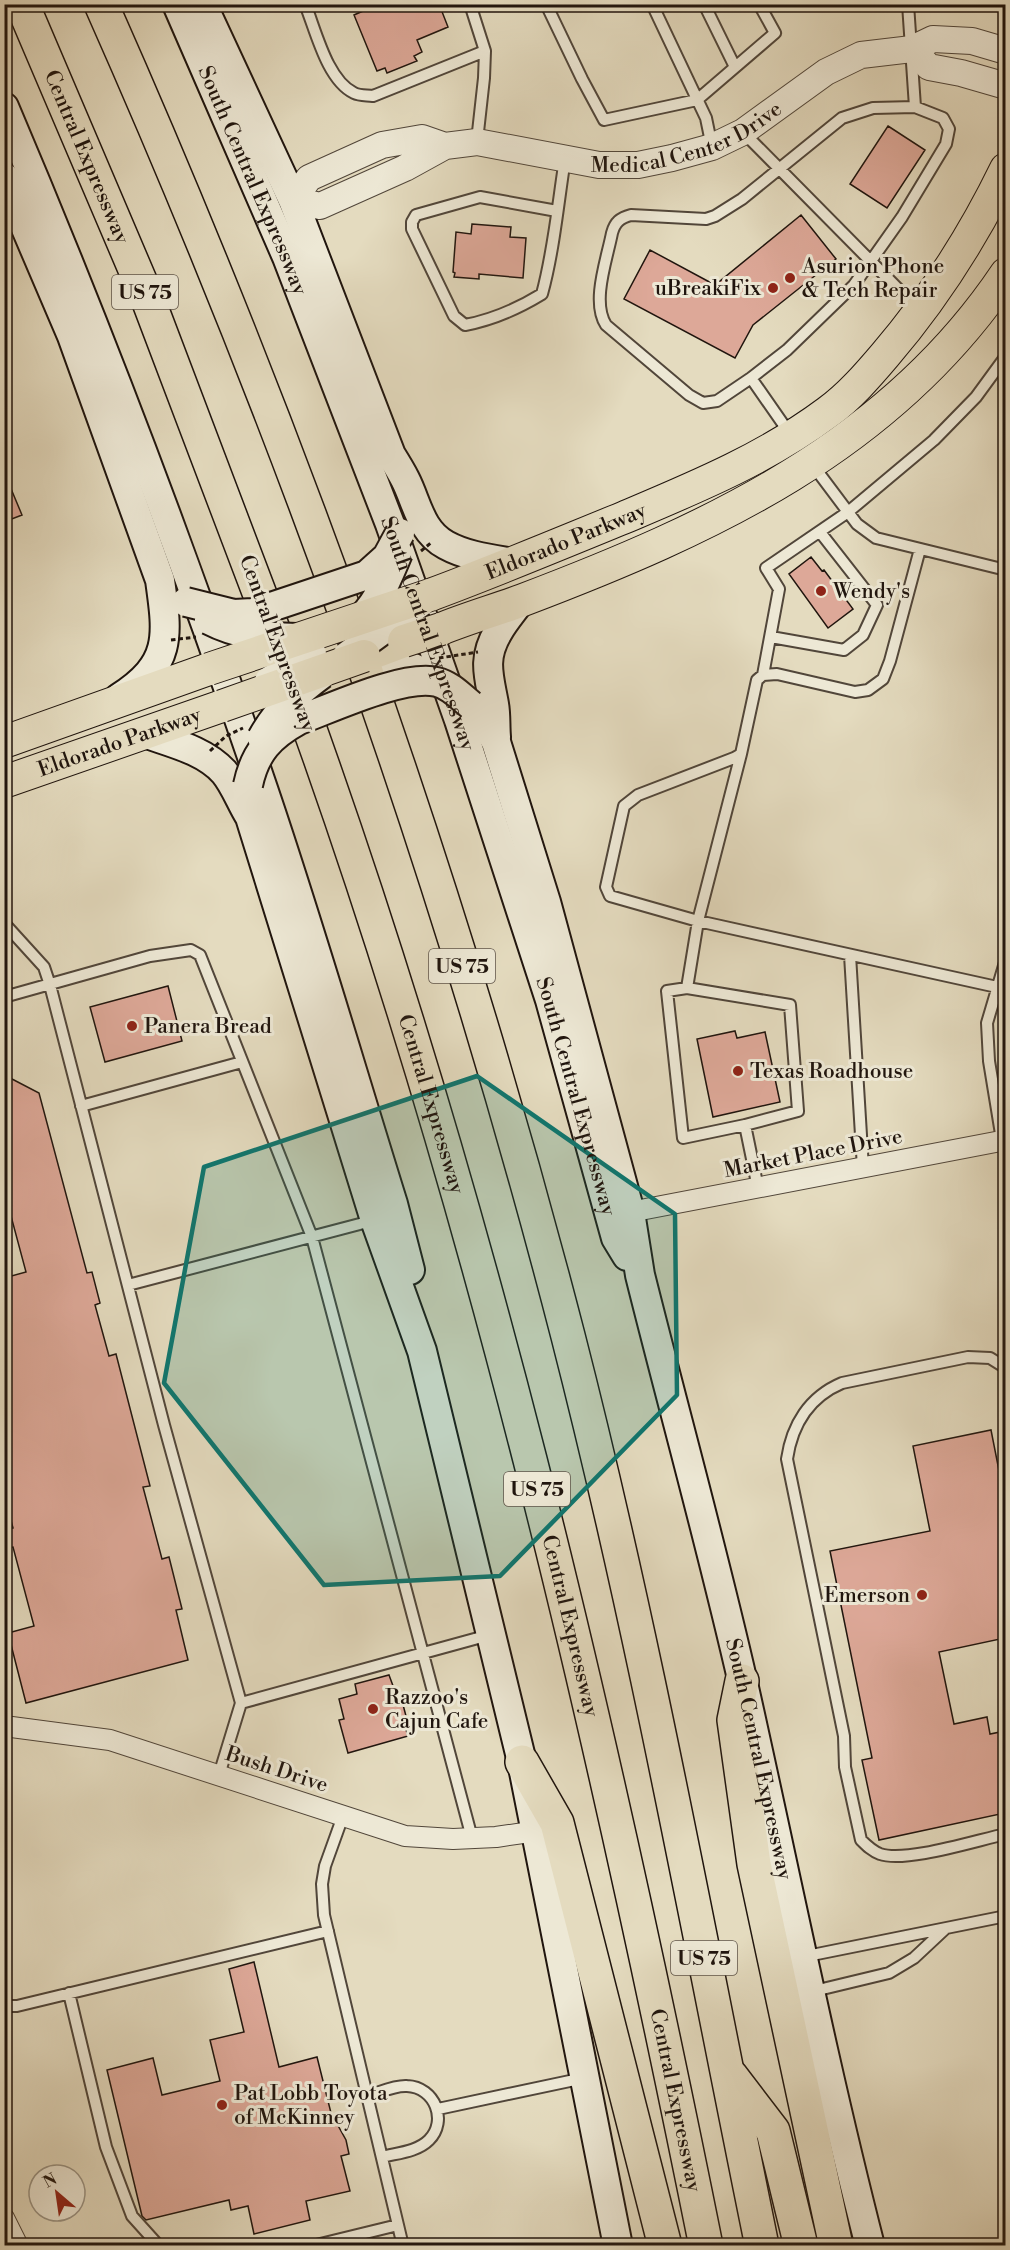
<svg xmlns="http://www.w3.org/2000/svg" width="1010" height="2250" font-family="'Libre Bodoni',serif">
<style>
.building{fill:#dda898;stroke:#20150e;stroke-width:1.5}
.lines{fill:none;stroke-linecap:round;stroke-linejoin:round}
.service-casing{stroke:#51463a;stroke-width:14}
.minor-casing{stroke:#51463a;stroke-width:22}
.tertiary-casing{stroke:#51463a;stroke-width:28}
.secondary-casing{stroke:#20150e;stroke-width:32}
.primary-casing{stroke:#20150e;stroke-width:34}
.motorway-casing{stroke:#20150e;stroke-width:36}
.service{stroke:#ede8d5;stroke-width:10}
.minor{stroke:#ede8d5;stroke-width:20}
.tertiary{stroke:#ede8d5;stroke-width:26}
.secondary{stroke:#ede8d5;stroke-width:28}
.primary{stroke:#e4dbbf;stroke-width:32}
.motorway{stroke:#e4dbbf;stroke-width:33}
.secondary-bridge-casing{stroke:#20150e;stroke-width:32;stroke-linecap:butt}
.primary-bridge-casing{stroke:#20150e;stroke-width:34;stroke-linecap:butt}
.path-bridge{stroke:#20150e;stroke-width:3;stroke-dasharray:4.5 3;stroke-linecap:butt}
.secondary-bridge{stroke:#ede8d5;stroke-width:28}
.primary-bridge{stroke:#e4dbbf;stroke-width:32}
.marked{fill:#0f766e;fill-opacity:0.2;stroke:#0f766e;stroke-width:4.5;stroke-linejoin:round}
.poi-dot{fill:#8f2418;stroke:#ede8d5;stroke-width:2}
.labels{text-anchor:middle;stroke-width:6;stroke-linejoin:round;paint-order:stroke}
.shield{fill:#ede8d5;stroke:#5e544a;stroke-width:1.5}
.shield-label{font-size:20px;font-weight:bold;fill:#20150e}
.street-label{font-size:21px;fill:#20150e;stroke:#ede8d5}
.poi-label{font-size:21px;fill:#20150e;stroke:#ede8d5;text-anchor:start}
</style>
<rect width="100%" height="100%" fill="#e4dbbf"/>
<filter id="stains"><feTurbulence type="fractalNoise" baseFrequency=".00333" numOctaves="4"/><feColorMatrix values="0 0 0 0 .2 0 0 0 0 .09 0 0 0 0 .02 0 0 0 .5 -.17"/></filter>
<radialGradient id="worn" r=".72"><stop offset=".6" stop-color="#630" stop-opacity="0"/><stop offset="1" stop-color="#630" stop-opacity=".3"/></radialGradient>
<path class="building" d="M360,4H439L448,27L417,40L422,52L414,56L417,61L387,73L385,68L377,71L354,15L363,11Z
M888,126L925,150L887,208L850,184Z
M801,215L836,259L753,325L735,358L624,299L650,250L715,285Z
M472,224L511,227L510,237L526,238L523,278L479,274V279L454,277L455,273L453,272L456,232L471,234Z
M4,472L22,515L4,522Z
M811,557L822,571L824,570L853,609L828,628L789,574Z
M168,986L182,1041L105,1062L90,1007Z
M735,1031L737,1038L765,1032L780,1102L713,1117L697,1039Z
M12,1079L39,1093L87,1273L92,1272L100,1303L95,1305L109,1356L116,1354L150,1486L143,1487L162,1559L169,1557L182,1609L176,1610L188,1660L26,1703L8,1633L34,1626L13,1547L7,1548L4,1540V1530L13,1528L4,1495V1278L26,1272L4,1190V1081Z
M991,1430L1005,1501V1638L939,1652L954,1724L987,1717L990,1734L1005,1731V1813L879,1840L862,1760L872,1758L830,1551L930,1531L913,1446Z
M389,1675L399,1702L402,1701L406,1716L402,1717L408,1736L348,1753L339,1720L344,1719L339,1699L357,1694L355,1684Z
M254,1962L279,2067L317,2057L331,2113L346,2140L349,2154L341,2156L350,2191L306,2201L310,2220L254,2234L248,2206L231,2210L229,2200L146,2220L142,2216L107,2070L153,2058L162,2095L220,2081L210,2040L244,2032L229,1969Z"/>
<g class="lines">
<g class="service-casing">
<path id="service" d="M305,4C316,31 327,80 354,93C360,96 367,95 373,96L485,51
M470,4L485,51L484,78L477,141
M546,4L582,79L604,120L697,100L775,33L759,4
M652,4L706,118L712,147
M704,4L735,67
M908,4L915,107L943,118L949,129L946,144L902,217L854,285L787,350L751,378L717,401L703,403L689,395L606,325C591,302 607,259 612,233C615,222 620,218 631,215L706,219L715,216L742,199L842,118L873,108L915,107
M743,132L918,309
M557,211L480,197L416,215L412,222V229L454,316L465,325C492,320 519,308 542,294C554,250 558,203 565,159
M751,378L790,434
M812,464L857,524L876,538L1006,570
M771,637L844,650L863,635L877,605L820,532
M763,675L779,589L766,568L848,512L934,440L976,397L1006,356
M741,754L698,921L610,896L606,887L624,806L638,795L734,758L741,754L757,680L763,675L777,674L855,692L868,690L883,679L890,661L920,549
M4,923L44,967L50,985L164,1425L241,1703L219,1775
M850,955L863,1168
M687,988L790,1005L798,1111L745,1125
M4,997L150,956L191,950L200,955L312,1237L472,1838
M81,1106L242,1062
M1002,1140L989,1061L987,1023L1006,959
M758,1188L745,1125L683,1138L667,991L687,988L698,921L997,987
M128,1285L375,1220
M1006,1368L990,1358L968,1357L842,1383C809,1397 792,1425 787,1459L844,1736L845,1767L861,1840C867,1846 872,1851 880,1854C906,1863 977,1840 1006,1834
M241,1703L489,1635
M343,1816L325,1866L322,1884L324,1915L403,2246
M802,1957L1006,1916
M810,1992L889,1973L914,1958L945,1929
M69,1993L106,2147L132,2216L159,2246
M4,2006H17L328,1931
M367,2096C379,2093 394,2085 407,2086C435,2087 448,2121 429,2140C417,2152 397,2153 382,2157
M438,2109L584,2078
M312,2246L398,2225"/>
</g>
<g class="minor-casing">
<path id="minor" d="M630,1212L1006,1140
M4,1726L110,1740L405,1836L453,1839L496,1837L537,1831
M4,2218L18,2246"/>
</g>
<g class="tertiary-casing">
<g id="tertiary">
<path d="M912,49L929,67L961,73L1006,86"/>
<path id="s1" d="M445,146L422,138L382,145L309,178L293,200L320,206L405,168L445,146L477,142L599,165H638L672,158L712,147L743,132L826,72L861,55L912,49L933,39L972,41L1006,51"/>
</g>
</g>
<g class="secondary-casing">
<g id="secondary">
<path id="s2" d="M177,4L287,257L390,524L459,720L550,1000L616,1238L627,1256"/>
<path d="M202,4L293,200L391,455C396,463 401,471 405,479C417,502 420,531 446,545C466,556 490,559 513,563"/>
<path d="M4,107C98,328 183,553 260,780C308,920 349,1063 393,1204L410,1270"/>
<path d="M4,177L72,336L160,580C168,637 172,664 119,698"/>
<path d="M364,656C391,658 417,667 438,682"/>
<path id="s3" d="M471,705L482,717L496,742L546,902L630,1212L640,1275C674,1411 712,1547 743,1683C785,1871 822,2059 870,2246"/>
<path d="M144,733C172,743 204,750 224,772C235,785 241,803 250,817L375,1220L422,1351L522,1762L618,2246"/>
<path d="M496,737C495,726 496,715 494,704C489,676 482,659 498,632C504,621 513,611 520,601"/>
</g>
</g>
<g class="primary-casing">
<g id="primary">
<path id="s4" d="M430,595C495,571 559,544 623,518C694,488 765,459 828,412C849,397 868,375 885,355C933,299 974,235 1006,169"/>
<path d="M441,629C468,618 496,610 523,600C710,529 890,447 1006,274"/>
<path d="M364,656L404,641"/>
<path d="M4,742L209,669"/>
<path id="s5" d="M4,782L222,706"/>
</g>
</g>
<g class="motorway-casing">
<g id="motorway">
<path id="s6" d="M22,4L149,302L276,637"/>
<path d="M101,4C291,432 451,883 568,1336C645,1636 700,1942 762,2246"/>
<path id="s7" d="M295,688C479,1193 600,1719 706,2246"/>
<path d="M742,1681L734,1720L754,1864L836,2246"/>
<path d="M522,1762L557,1823L665,2246"/>
<path d="M731,2076L773,2131L801,2246"/>
</g>
</g>
<use href="#service" class="service"/>
<use href="#minor" class="minor"/>
<use href="#tertiary" class="tertiary"/>
<use href="#secondary" class="secondary"/>
<use href="#primary" class="primary"/>
<use href="#motorway" class="motorway"/>
<g class="secondary-bridge-casing">
<path id="secondary-bridge" d="M186,602L234,614L253,613L367,575L387,557L400,533
M209,620C238,635 265,637 297,638
M354,625C377,607 387,579 398,553
M347,656L421,602
M269,681L312,654
M262,738C277,711 296,693 322,674
M248,785C255,752 270,736 299,720C332,708 404,674 437,682C450,685 461,697 471,705"/>
</g>
<g class="primary-bridge-casing">
<path id="primary-bridge" d="M404,641L441,629
M209,669L430,595
M222,706L364,656"/>
</g>
<path class="path-bridge" d="M421,551L432,542
M171,640L196,637
M439,658L478,652
M210,751L226,736L243,728"/>
<use href="#secondary-bridge" class="secondary-bridge"/>
<use href="#primary-bridge" class="primary-bridge"/>
</g>
<path class="marked" d="M477,1076L675,1214L677,1395L500,1576L324,1585L164,1383L204,1167Z"/>
<g class="poi-dot">
<circle cx="790" cy="278" r="6"/>
<circle cx="773" cy="288" r="6"/>
<circle cx="821" cy="591" r="6"/>
<circle cx="132" cy="1026" r="6"/>
<circle cx="738" cy="1071" r="6"/>
<circle cx="922" cy="1595" r="6"/>
<circle cx="373" cy="1709" r="6"/>
<circle cx="222" cy="2105" r="6"/>
</g>
<g class="labels">
<g class="shield">
<rect x="112" y="275" width="66" height="34" rx="4.5"/>
<rect x="429" y="949" width="66" height="34" rx="4.5"/>
<rect x="504" y="1472" width="66" height="34" rx="4.5"/>
<rect x="671" y="1941" width="66" height="34" rx="4.5"/>
</g>
<g class="shield-label">
<text x="145" y="299">US 75</text>
<text x="462" y="973">US 75</text>
<text x="537" y="1496">US 75</text>
<text x="704" y="1965">US 75</text>
</g>
<g class="street-label">
<text dy="7" stroke="none"><textPath href="#s1" startOffset="588">Medical Center Drive</textPath></text>
<text dy="7" stroke="none"><textPath href="#s6" startOffset="166">Central Expressway</textPath></text>
<text dy="7" stroke="none"><textPath href="#s2" startOffset="192">South Central Expressway</textPath></text>
<text dy="7" stroke="none"><textPath href="#s4" startOffset="146">Eldorado Parkway</textPath></text>
<text dy="7" stroke="none"><textPath href="#s2" startOffset="678">South Central Expressway</textPath></text>
<text transform="translate(278 643) rotate(70)" y="7">Central Expressway</text>
<text dy="7" stroke="none"><textPath href="#s5" startOffset="122">Eldorado Parkway</textPath></text>
<text dy="7" stroke="none"><textPath href="#s2" startOffset="1164">South Central Expressway</textPath></text>
<text dy="7" stroke="none"><textPath href="#s7" startOffset="438">Central Expressway</textPath></text>
<text transform="translate(813 1153) rotate(-11)" y="7">Market Place Drive</text>
<text dy="7" stroke="none"><textPath href="#s7" startOffset="978">Central Expressway</textPath></text>
<text dy="7" stroke="none"><textPath href="#s3" startOffset="1096">South Central Expressway</textPath></text>
<text transform="translate(277 1769) rotate(18)" y="7">Bush Drive</text>
<text dy="7" stroke="none"><textPath href="#s7" startOffset="1464">Central Expressway</textPath></text>
</g>
<g class="poi-label">
<text x="802" y="273">Asurion Phone<tspan x="802" dy="24">&amp; Tech Repair</tspan></text>
<text x="761" y="295" text-anchor="end">uBreakiFix</text>
<text x="833" y="598">Wendy's</text>
<text x="144" y="1033">Panera Bread</text>
<text x="750" y="1078">Texas Roadhouse</text>
<text x="910" y="1602" text-anchor="end">Emerson</text>
<text x="385" y="1704">Razzoo's<tspan x="385" dy="24">Cajun Cafe</tspan></text>
<text x="234" y="2100">Pat Lobb Toyota<tspan x="234" dy="24">of McKinney</tspan></text>
</g>
</g>
<rect width="1010" height="2250" fill="none" stroke="#e4dbbf" stroke-width="24"/>
<rect x="6" y="6" width="998" height="2238" fill="none" stroke="#20150e" stroke-width="3"/>
<rect x="12" y="12" width="986" height="2226" fill="none" stroke="#20150e" stroke-width="1.5"/>
<g transform="translate(57 2193) rotate(331)"><circle r="28" fill="#ede8d5" stroke="#9b9485" stroke-width="1.5"/>
<path d="M0-4.5L10 22L0 15L-10 22Z" fill="#8f2418"/>
<text y="-9" font-size="16" font-weight="bold" text-anchor="middle" fill="#20150e">N</text>
</g>
<rect width="100%" height="100%" filter="url(#stains)"/>
<rect width="100%" height="100%" fill="url(#worn)"/>
</svg>
